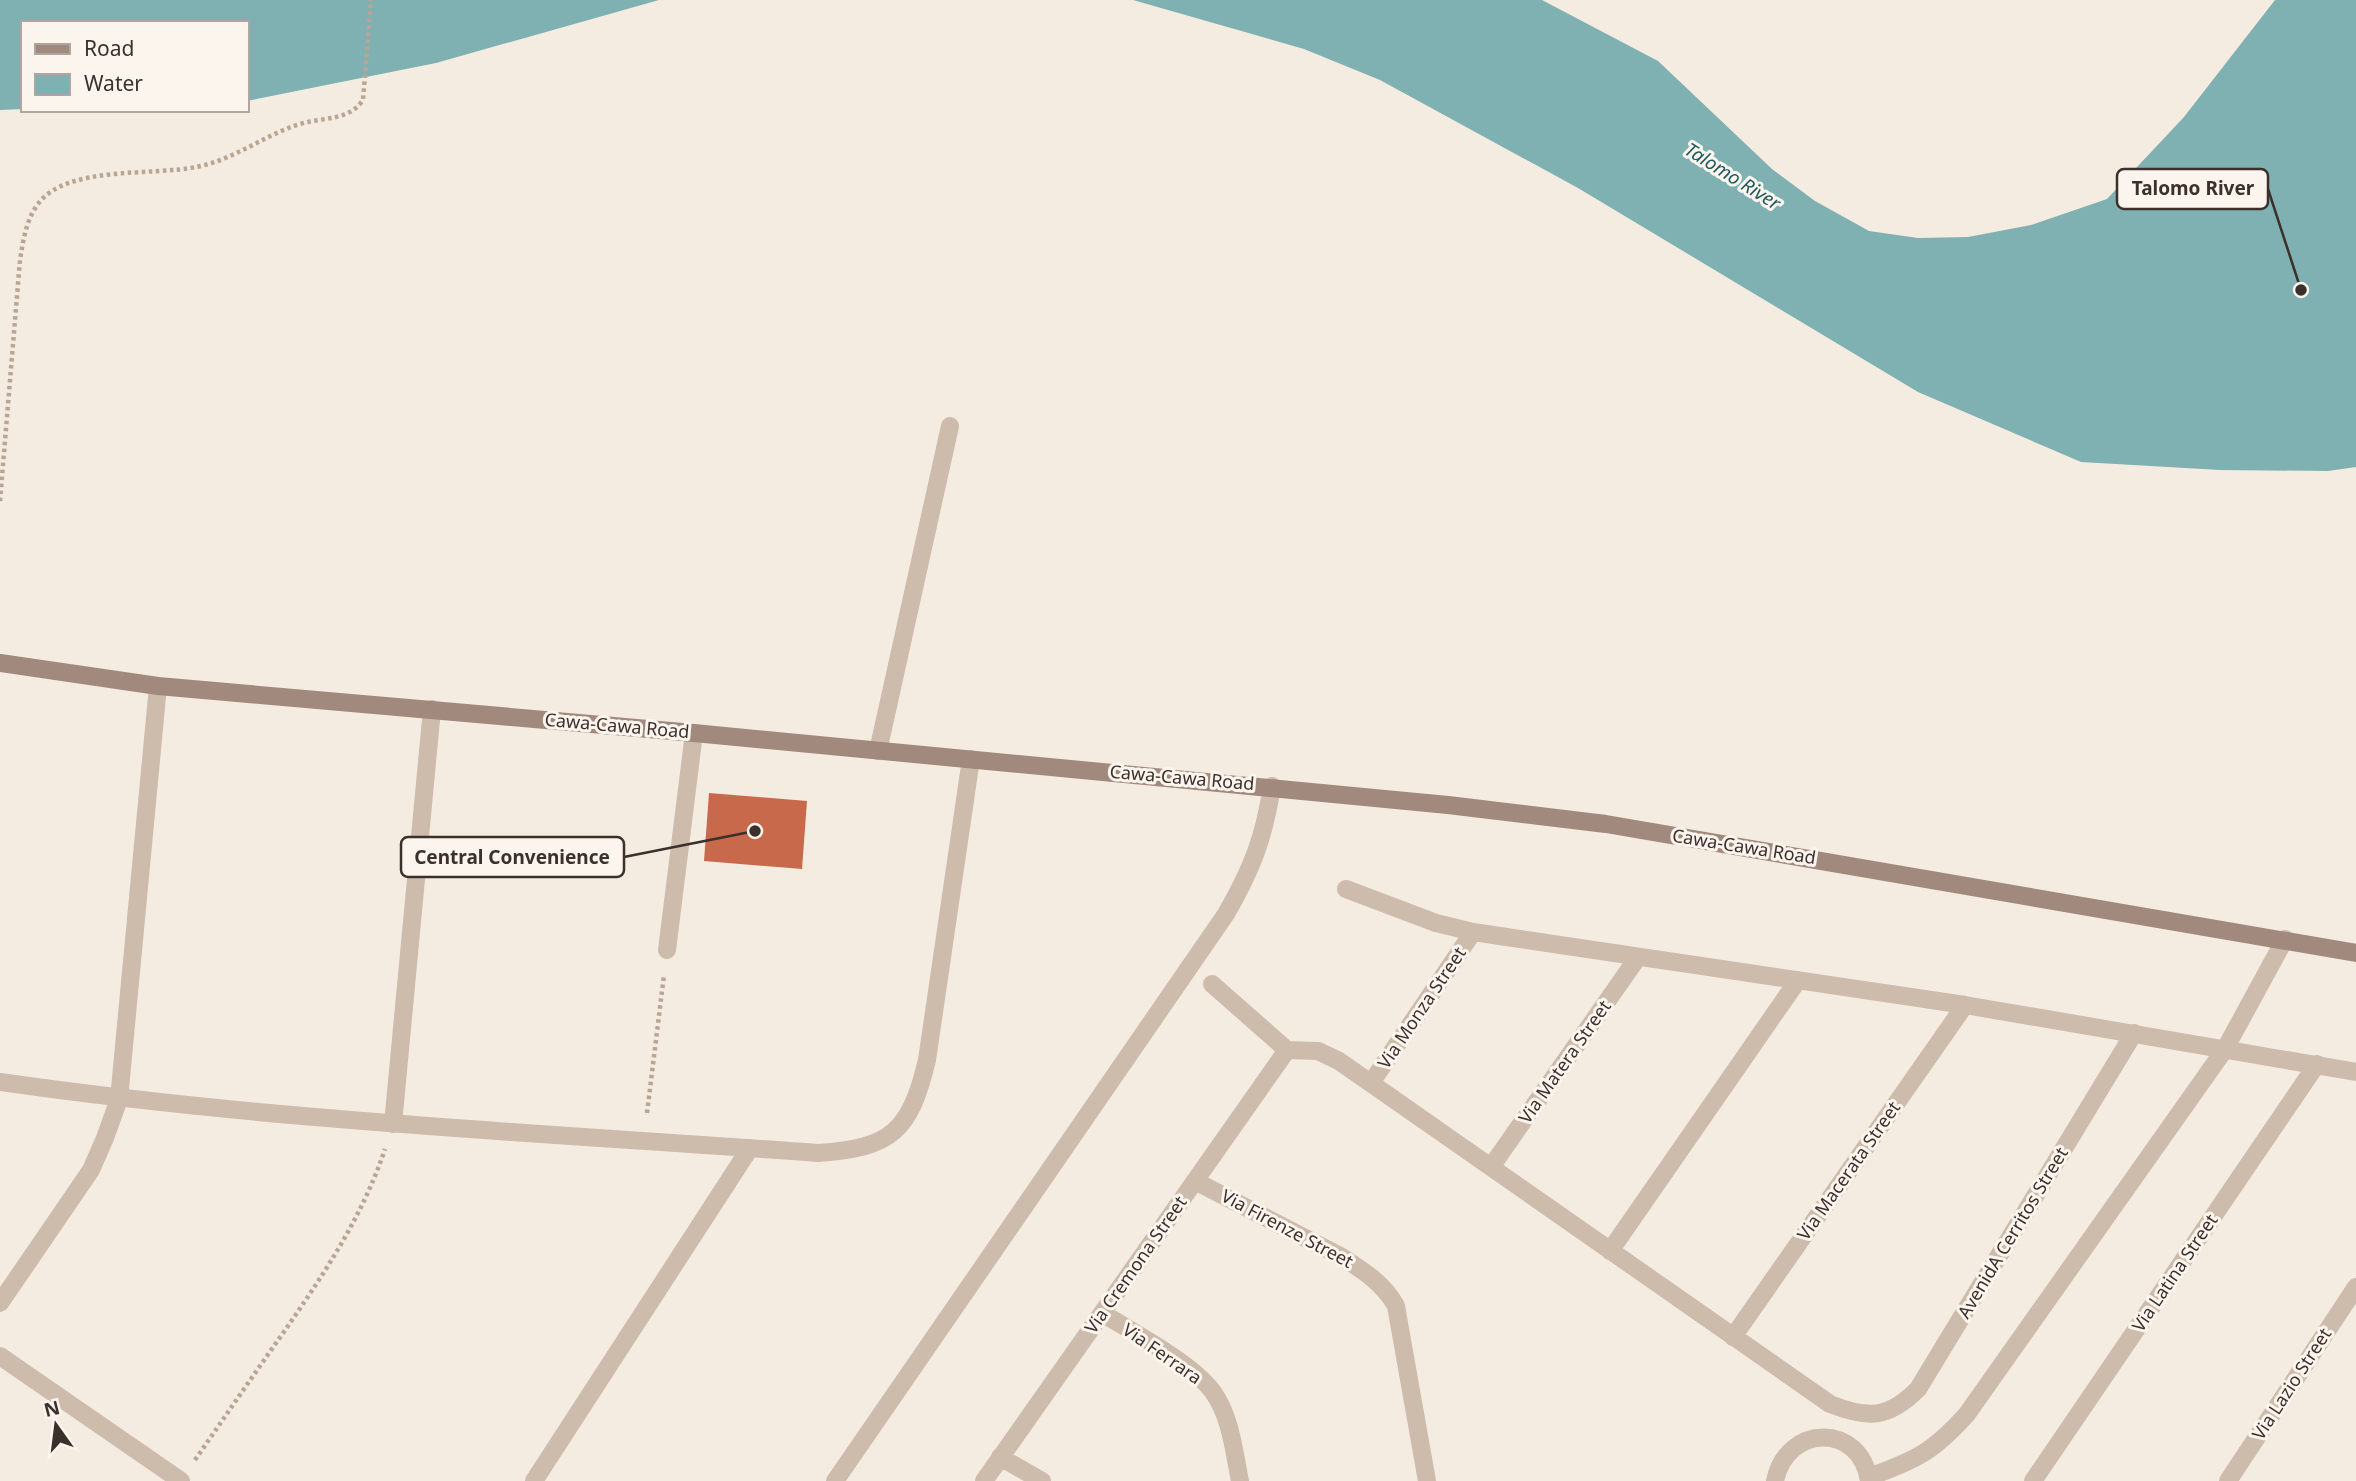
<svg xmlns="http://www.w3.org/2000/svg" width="2356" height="1481" font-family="'Noto Sans',sans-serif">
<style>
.water{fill:#7fb0b2}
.building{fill:#c8694b}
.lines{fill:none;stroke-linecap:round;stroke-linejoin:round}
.path{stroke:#b9a596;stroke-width:4.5;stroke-dasharray:3.5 3.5;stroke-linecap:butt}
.lane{stroke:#cdbbac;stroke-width:18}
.street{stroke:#cdbbac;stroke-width:18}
.secondary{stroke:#a18a7d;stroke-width:18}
.labels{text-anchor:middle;stroke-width:6;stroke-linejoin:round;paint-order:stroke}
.street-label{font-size:18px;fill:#3b302b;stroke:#fbf5ee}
.water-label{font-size:19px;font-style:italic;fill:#1f5a5e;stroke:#fbf5ee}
.leader{fill:none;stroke:#3b302b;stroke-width:2.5}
.callout-dot{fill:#3b302b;stroke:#fbf5ee;stroke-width:2.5}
.callout{fill:#fbf5ee;stroke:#3b302b;stroke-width:2.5}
.callout-label{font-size:19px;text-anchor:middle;font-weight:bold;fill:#3b302b}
</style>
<rect width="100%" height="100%" fill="#f4ebe1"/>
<path class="water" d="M0,0H659L436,63L247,101V23H23V109L0,110Z
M1133,0H1542L1658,61L1772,169L1815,201L1869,231L1918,238L1968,237L2031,225L2107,199L2184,117L2275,0H2356V467L2328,471L2220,470L2081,462L1918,392L1578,188L1380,80L1304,49Z"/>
<path class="building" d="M709,793L807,801L802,869L704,861Z"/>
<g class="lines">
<path class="path" d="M0,501L20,260C23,241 26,220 38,204C66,165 154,176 196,167C234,160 264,135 300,124C323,117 349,121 363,100L371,0
M647,1113L664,975
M195,1460C224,1418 252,1377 281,1336C322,1277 362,1218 385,1149"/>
<path class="lane" d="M878,751L950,426"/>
<path class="street" d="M1346,889L1436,923L1473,932L1965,1005L2356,1072
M667,950L694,733
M1212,984L1287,1050L1318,1051L1339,1061L1830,1404C1868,1419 1888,1419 1918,1389L2134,1033
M0,1082C271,1121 545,1133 818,1153C892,1148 910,1131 927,1060L971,759
M1371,1083L1473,932
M393,1124L432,709
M1491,1167L1638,957
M1195,1181L1342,1257C1364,1271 1384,1284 1396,1306L1427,1481
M1610,1251L1798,980
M0,1303L91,1170L105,1138L119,1099L158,686
M1102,1313C1134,1333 1192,1363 1213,1392C1231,1417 1234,1452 1240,1481
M1733,1337L1965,1005
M0,1356L181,1481
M1000,1457L1042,1481
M1869,1477C1916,1460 1933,1452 1967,1414L2225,1049L2285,939
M534,1481L750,1148
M835,1481L1226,914C1252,869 1264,838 1272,786
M984,1481L1287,1050
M1775,1481C1787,1423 1861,1423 1869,1481
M2033,1481L2317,1064
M2228,1481L2356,1287"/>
<path class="secondary" d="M0,663L158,686L694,733L1448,805L1606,824L2356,953"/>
</g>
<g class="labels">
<g class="street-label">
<text transform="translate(617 726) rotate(5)" y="6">Cawa-Cawa Road</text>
<text transform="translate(1182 778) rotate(5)" y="6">Cawa-Cawa Road</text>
<text transform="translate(1744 847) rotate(9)" y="6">Cawa-Cawa Road</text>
<text transform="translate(1422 1008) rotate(-56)" y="6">Via Monza Street</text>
<text transform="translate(1565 1062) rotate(-55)" y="6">Via Matera Street</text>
<text transform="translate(1849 1171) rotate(-55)" y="6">Via Macerata Street</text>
<text transform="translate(1287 1229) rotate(28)" y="6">Via Firenze Street</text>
<text transform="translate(2013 1233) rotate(-59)" y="6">AvenidA Cerritos Street</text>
<text transform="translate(1136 1265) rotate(-55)" y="6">Via Cremona Street</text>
<text transform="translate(2175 1273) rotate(-56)" y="6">Via Latina Street</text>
<text transform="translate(1162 1354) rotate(35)" y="6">Via Ferrara</text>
<text transform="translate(2292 1384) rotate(-57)" y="6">Via Lazio Street</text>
</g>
<g class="water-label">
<text transform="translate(1733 176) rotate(32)" y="7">Talomo River</text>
</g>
</g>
<path class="leader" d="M2301 290L2268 189M755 831L624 857"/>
<g class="callout-dot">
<circle cx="2301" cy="290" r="7"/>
<circle cx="755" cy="831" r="7"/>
</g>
<g class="callout">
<rect x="2117" y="169" width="151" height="40" rx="7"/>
<rect x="401" y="837" width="223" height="40" rx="7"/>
</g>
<g class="callout-label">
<text x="2193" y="195">Talomo River</text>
<text x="512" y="864">Central Convenience</text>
</g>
<rect x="21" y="21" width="228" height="91" fill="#fbf5ee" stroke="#aea6a0" stroke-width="2"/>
<rect x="35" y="44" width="35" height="10" fill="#a18a7d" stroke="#aea6a0" stroke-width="2"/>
<text x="84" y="56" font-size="21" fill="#3b302b">Road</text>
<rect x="35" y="74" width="35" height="21" fill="#7fb0b2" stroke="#aea6a0" stroke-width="2"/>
<text x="84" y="91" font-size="21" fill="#3b302b">Water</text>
<g transform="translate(56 1425) rotate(346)" stroke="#fbf5ee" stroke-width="5" paint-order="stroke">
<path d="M0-5L12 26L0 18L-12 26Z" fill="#3b302b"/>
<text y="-10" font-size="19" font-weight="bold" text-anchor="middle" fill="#3b302b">N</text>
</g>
</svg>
